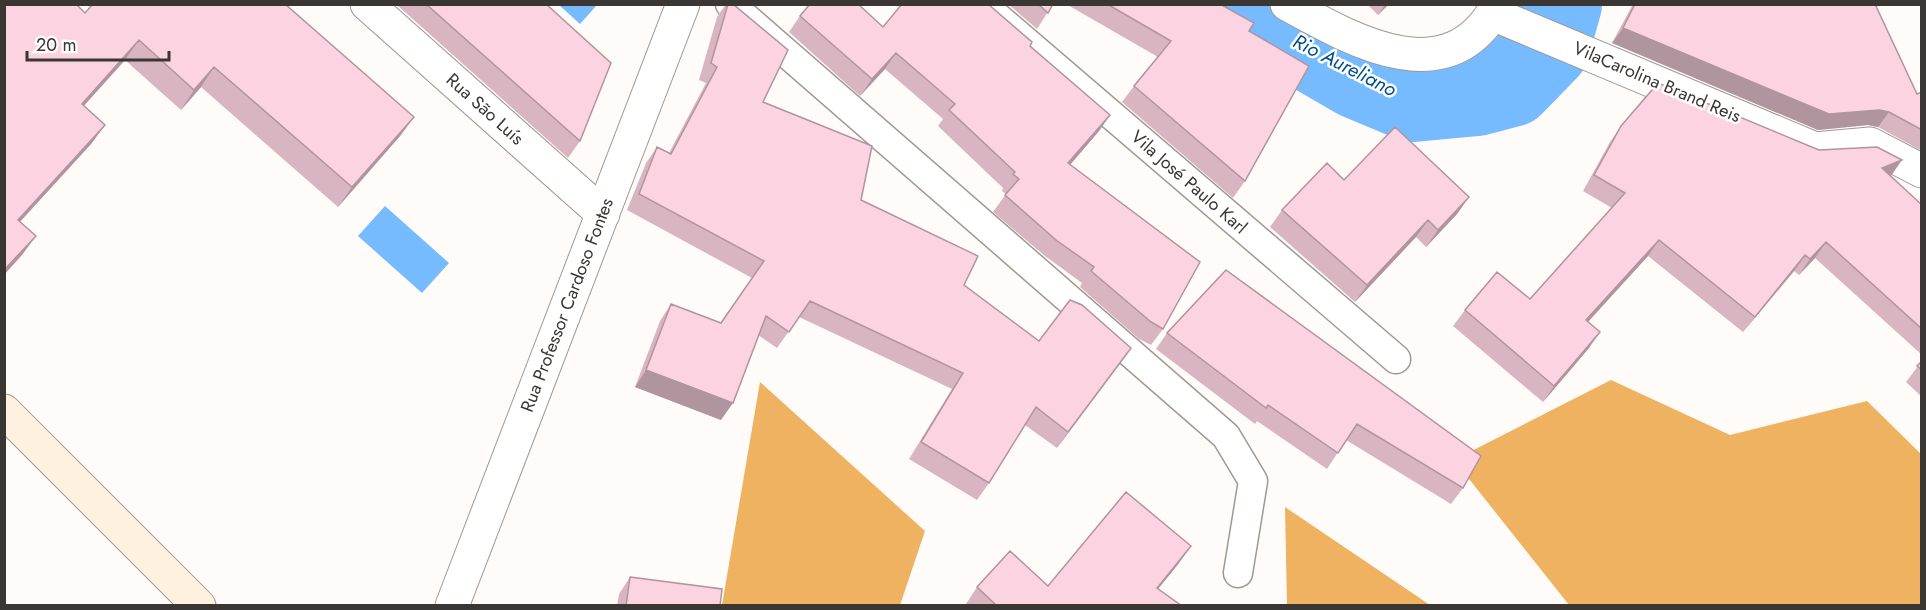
<svg xmlns="http://www.w3.org/2000/svg" width="1926" height="610" font-family="Jost,sans-serif">
<style>
.forest{fill:#eeb260}
.water{fill:#76baff}
.lines{fill:none;stroke-linecap:round;stroke-linejoin:round}
.river{stroke:#76baff;stroke-width:86}
.service-casing{stroke:#a09992;stroke-width:31}
.minor-casing{stroke:#a09992;stroke-width:35}
.tertiary-casing{stroke:#a09992;stroke-width:35}
.secondary-casing{stroke:#a09992;stroke-width:35}
.service{stroke:#fff;stroke-width:28}
.minor{stroke:#fff;stroke-width:33}
.tertiary{stroke:#fff;stroke-width:33}
.secondary{stroke:#fef1e0;stroke-width:33}
.wall{fill:#d9b5c2}
.shaded-wall{fill:#b0949e}
.building{fill:#fcd3e1;stroke:#b0949e;stroke-width:1.5}
.labels{text-anchor:middle;stroke-width:5;stroke-linejoin:round;paint-order:stroke}
.street-label{font-size:18px;fill:#393633;stroke:#fff}
.water-label{font-size:20px;font-style:italic;fill:#004f8c;stroke:#fff}
</style>
<rect width="100%" height="100%" fill="#fefbf8"/>
<path class="forest" d="M1611,380L1730,435L1867,401L1921,454V605H1569L1454,460Z
M760,382L925,531L900,605H722Z
M1285,507L1430,605H1287Z"/>
<path class="water" d="M559,5H597L580,24Z
M385,206L449,263L422,293L358,236Z"/>
<g class="lines">
<path class="river" d="M1234,4L1358,76L1413,99L1477,93L1511,84L1547,47L1559,4"/>
<g class="service-casing">
<path id="service" d="M730,4L1226,436L1253,481L1238,573
M982,4L1396,359"/>
</g>
<g class="minor-casing">
<path id="minor" d="M367,4L603,214
M1493,14L1815,149L1870,144L1922,171"/>
</g>
<g class="tertiary-casing">
<path id="tertiary" d="M1287,4C1354,41 1449,96 1498,4
M452,606L683,4"/>
</g>
<g class="secondary-casing">
<path id="secondary" d="M4,411L199,606"/>
</g>
<use href="#service" class="service"/>
<use href="#minor" class="minor"/>
<use href="#tertiary" class="tertiary"/>
<use href="#secondary" class="secondary"/>
</g>
<path class="wall" d="M4,4L85,13L414,117L400,136L338,207L201,87L181,110L125,60L84,106L105,125L91,144L20,222L22,255Z
M396,4H546L580,141L568,158Z
M726,4H733L763,102L861,200L964,285L1039,341L1131,348L1057,448L1025,425L989,483L977,500L909,459L952,389L799,317L777,348L758,335L721,420L635,387L660,321L671,304L721,323L752,278L627,210L646,163L657,147L669,153L706,83L699,80L717,17Z
M1008,4H1053L1037,29Z
M1066,4H1220L1249,31L1245,181L1233,198L1122,102L1134,86L1158,57Z
M1367,4H1389L1378,15Z
M1633,4H1875L1917,94L1922,92V151L1878,127L1868,125L1818,130L1612,43Z
M800,16L1030,46L1110,115L1099,131L1070,165L1163,329L1151,345L1139,339L1080,287L1082,283L1045,256L993,212L1006,194L1002,191L1003,188L938,126L943,119L885,69L860,96L789,32Z
M1621,126L1819,150L1890,176L1922,205V355L1815,258L1799,275L1794,271L1743,332L1648,256L1588,322L1589,348L1543,402L1453,326L1465,310L1530,299L1612,208L1583,191L1610,142Z
M1344,180L1469,197L1457,214L1426,247L1416,237L1355,302L1270,227L1282,210Z
M1226,270L1463,488L1451,504L1346,440L1327,469L1257,421L1255,424L1156,349L1167,333Z
M1922,361V397L1906,382Z
M1179,563L1158,589L1182,606H967L966,604L977,587L1048,586Z
M630,577L720,606H617L619,594Z"/>
<path class="shaded-wall" d="M1386,4H1389L1378,15Z
M1623,28L1879,110L1889,112L1878,127L1868,125L1818,130L1612,43Z
M139,40L125,60L68,123L82,104Z
M896,53L885,69L860,96L872,79Z
M214,67L201,87L181,110L194,90Z
M1110,115L1099,131L1057,180L1068,163Z
M414,117L400,136L338,207L352,187Z
M105,125L91,144L4,239L18,220Z
M1902,160L1891,176L1870,184L1882,168Z
M1469,197L1457,214L1426,247L1438,230Z
M1428,220L1416,237L1355,302L1367,285Z
M36,236L22,255L4,275V270Z
M1659,240L1648,256L1575,336L1586,320Z
M1826,242L1815,258L1799,275L1810,259Z
M1805,255L1794,271L1743,332L1755,317Z
M1600,332L1589,348L1543,402L1554,386Z
M1131,348L1119,365L1057,448L1068,432Z
M646,370L733,403L721,420L635,387Z
M1191,546L1179,563L1145,605L1157,588Z"/>
<path class="building" d="M4,4H76L85,13L93,4H285L414,117L352,187L214,67L194,90L139,40L82,104L105,125L18,220L36,236L4,270Z
M426,4H546L611,63L580,141Z
M728,4H733L788,50L763,102L872,146L861,200L978,256L964,285L1039,341L1070,300L1082,305L1131,348L1068,432L1036,407L989,483L921,442L963,373L810,301L789,332L766,316L733,403L646,370L671,304L721,323L764,261L639,194L657,147L671,154L717,67L711,63Z
M810,4H858L883,27L902,4H988L1032,42L1030,46L1110,115L1068,163L1200,262L1163,329L1151,322L1091,271L1094,267L1056,240L1005,195L1019,179L1013,174L1015,172L949,110L955,104L896,53L872,79L800,16Z
M1038,4H1053L1048,13Z
M1107,4H1220L1254,23L1249,31L1309,66L1245,181L1134,86L1171,41Z
M1635,4H1875L1917,94L1922,92V130L1889,112L1879,110L1829,114L1623,28Z
M1658,83L1819,150L1877,147L1902,160L1882,168L1922,205V329L1826,242L1810,259L1805,255L1755,317L1659,240L1586,320L1600,332L1554,386L1465,310L1497,272L1530,299L1625,193L1594,175L1621,126Z
M1395,127L1469,197L1438,230L1428,220L1367,285L1282,210L1327,163L1344,180Z
M1226,270L1481,456L1463,488L1357,424L1338,453L1268,405L1266,408L1167,333Z
M1922,361V370L1917,366Z
M1126,492L1191,546L1157,588L1182,606H997L977,587L1010,551L1048,586Z
M630,577L722,589L720,606H626Z"/>
<g class="labels">
<g class="street-label">
<text transform="translate(1657 82) rotate(23)" y="6">VilaCarolina Brand Reis</text>
<text transform="translate(485 109) rotate(42)" y="6">Rua São Luís</text>
<text transform="translate(1189 182) rotate(41)" y="6">Vila José Paulo Karl</text>
<text transform="translate(567 305) rotate(-69)" y="6">Rua Professor Cardoso Fontes</text>
</g>
<g class="water-label">
<text transform="translate(1345 65) rotate(27)" y="7">Rio Aureliano</text>
</g>
</g>
<rect width="1926" height="610" fill="none" stroke="#393633" stroke-width="12"/>
<path d="M27 51v9h142v-9" fill="none" stroke="#393633" stroke-width="3"/>
<text x="36" y="51" font-size="18" fill="#393633" stroke="#ffffff" stroke-width="4.5" paint-order="stroke">20 m</text>
</svg>
